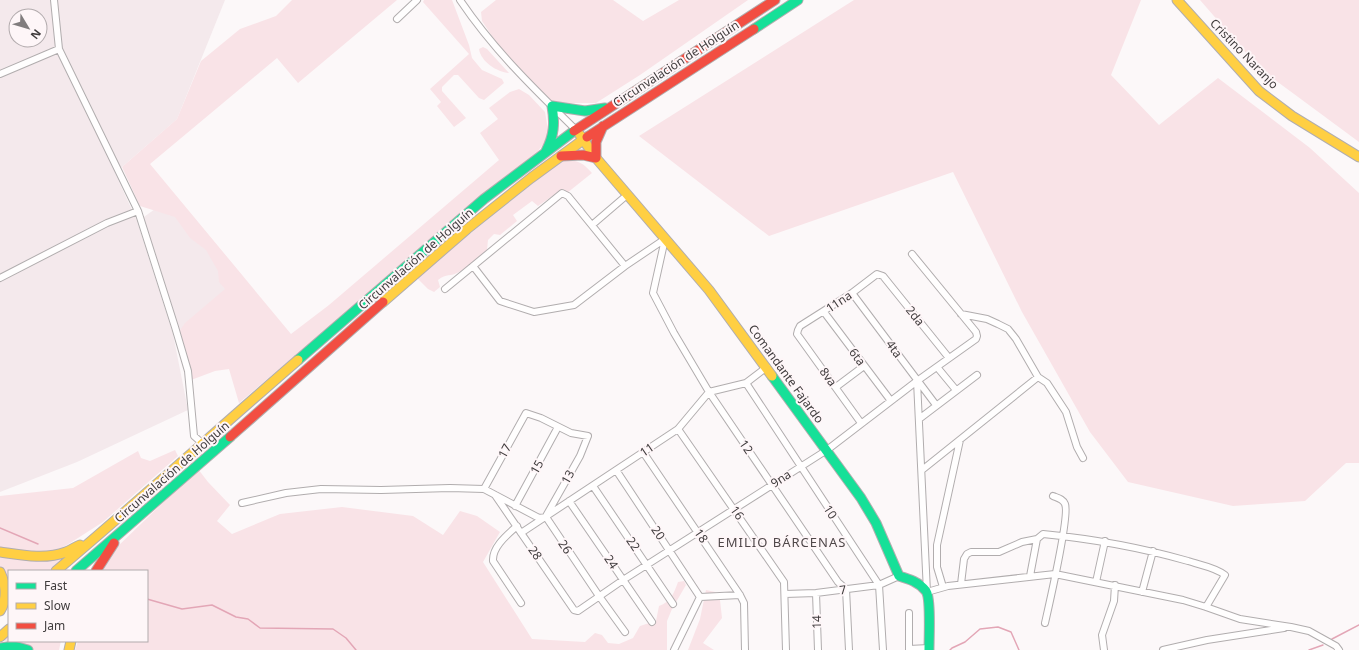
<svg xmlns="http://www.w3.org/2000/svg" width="1359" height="650" font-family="'Noto Sans',sans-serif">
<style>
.built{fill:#f4e9ec;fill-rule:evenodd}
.green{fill:#f9e3e7}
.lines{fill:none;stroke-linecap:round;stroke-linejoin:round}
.stream{stroke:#e3a6b6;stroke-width:1.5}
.street-casing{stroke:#b1adae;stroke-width:8}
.fast-casing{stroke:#b1adae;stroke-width:11}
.slow-casing{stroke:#b1adae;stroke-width:11}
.jam-casing{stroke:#b1adae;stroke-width:11}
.street{stroke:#fffefe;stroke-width:6}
.fast{stroke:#16e098;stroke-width:9}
.slow{stroke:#ffcf43;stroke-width:9}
.jam{stroke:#f24e42;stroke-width:9}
.labels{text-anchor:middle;stroke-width:4;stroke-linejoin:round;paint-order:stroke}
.street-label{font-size:12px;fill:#3f3b3c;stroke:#fef6f8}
.neighbourhood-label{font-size:13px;letter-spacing:1px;fill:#50484a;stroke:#fef6f8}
</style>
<rect width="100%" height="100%" fill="#fcf8f9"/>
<path class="built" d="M0,0H225L177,119L115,173L137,221L173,334L188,410L77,462L0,492ZM16,16H40V40H16Z
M175,195L244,278L178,333L141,219Z"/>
<path class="green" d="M292,0H397L298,83L277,58L150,164L291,334L329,305L499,160L480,133L498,119L489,108L510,92L519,89L529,95L545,112L548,130L545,142L538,151L239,403L229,369L215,371L191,380L178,333L185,323L225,289L219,282L218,271L206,250L190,238L175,217L140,206L122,167L177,119L201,61L240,29L276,16Z
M424,0H452L469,45L472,58L482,70L502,79L504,83L484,100L479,98L458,75H454L442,87V91L466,118L454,127L437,106L441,102L430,89L469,54L423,2Z
M496,0H613L643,21L679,0H748L640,75L596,103H570L552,101L516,66L494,39L482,21L481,12Z
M854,0H1141L1111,75L1159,125L1218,78L1310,148L1359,193V463H1346L1305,501L1233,506L1128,482L1090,432L1022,312L953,172L769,236L639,136Z
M1200,0H1359V142L1260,69Z
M483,47L487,49L509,73C497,72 481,62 479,49Z
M562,160C578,160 582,162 592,173L567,193L561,190L538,206L532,201L513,215L517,221L500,235L494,234L488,240L487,250C478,257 469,267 459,272C450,277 447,273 438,280L440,287L434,292L428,289L416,277Z
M175,450L178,456L103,522L67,545L54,551L43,552L0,548V496L73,488L138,451L141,458L150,461Z
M198,469L208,482L230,505L217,521L232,534L280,514L342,507L413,516L443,535L460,511L477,516L500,532L483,562L532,639L585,642L595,633L602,635L608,643L619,644L633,638L640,626L649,623L653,625L656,621L659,606C671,602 674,593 678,582L684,581L686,585L672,609L667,621V650H75L78,641H147V571H102L116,548Z
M76,551L52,571H9V607L0,571V557Z
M706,590L715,592L720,600L722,618L703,643L714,650H688L700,619Z
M9,631V641H61L59,650H30L0,639Z"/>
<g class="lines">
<path class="stream" d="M0,528L38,544
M147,599L182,609L212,605L236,617L248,619L260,628L333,629L346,638L356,650
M1332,639L1359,625
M950,650L952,648L965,642L980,629L998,627L1011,632L1019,650
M1309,650L1323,645"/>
<g class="street-casing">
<path id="street" d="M54,0L59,49L138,211L175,327L188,371L194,436L202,443
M460,0C493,49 533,88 575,129V130
M397,19L417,0
M0,74L59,49
M592,225L627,195
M665,239L653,293L674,333L709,392L838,582L846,589L849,650
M473,266L500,301L534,312L574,305L625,266L665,239
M0,278L107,223L138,211
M445,289L562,193L568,196L625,266
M852,293L936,405
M824,312L891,401
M961,314L987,319L998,324L1008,329L1016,339L1038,377L1047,383L1066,412L1077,447L1083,458
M937,367L956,390
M917,381L927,592L948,586L1055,574L1183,600L1206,607L1240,619L1291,627L1309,631L1336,646L1339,650
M746,383L879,585L883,650
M836,387L864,366
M919,419L977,375
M861,423L797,334L798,330L800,326L852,293L877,274L883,276L949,358
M678,429L784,582L786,650
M643,452L740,595L744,603L745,650
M616,470L700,597
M922,470L1038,377
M593,486L673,604
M484,489L526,413L541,418L571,433L588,436L580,456L546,516
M495,495L574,610L578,611L623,580L827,450L917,381L976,339L977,336L976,332L912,254
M569,501L652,622
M242,503L286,493L321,489L381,490L450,488L484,489L539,518L546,517
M515,506L558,427
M546,517L599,596L625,632
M517,526C507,535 492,547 493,561L521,603
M521,533L678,429L709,392L746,383L767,367
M1030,576L1037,539L1043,534C1094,539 1139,547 1188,561C1200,565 1215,567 1225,575L1206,607
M1096,582L1105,541
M961,584L964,559L967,554L971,552H999L1022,542L1037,539
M943,587L937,567V545L960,440
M1142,592L1153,551
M816,593L818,650
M785,594L816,593L879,585L899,576
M700,597L740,595
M909,613V650
M1045,623C1049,605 1070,515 1065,504C1063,499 1058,498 1053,496
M909,649L929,648
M674,650L700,597
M1104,650L1102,635L1114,601L1115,585
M1163,650L1207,640L1284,628"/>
</g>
<g class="fast-casing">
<path id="fast" d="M754,29L798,0
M546,151C554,136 555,123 552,106L585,111L605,108
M298,360L484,199L574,131
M772,376L861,498L876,523L899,576C909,579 919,582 926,591C931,598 929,639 929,650
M76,571L230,437
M0,648L14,646L28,650"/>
</g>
<g class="slow-casing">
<path id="slow" d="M1177,0L1259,91L1292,116L1359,157
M580,135L596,158L709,290L772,376
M383,302L467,229L531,178L587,137
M0,552C21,555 45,560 66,552C71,550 75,547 80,545
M56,571C138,502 217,430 298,360
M0,572C6,585 8,598 0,611
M0,637L9,629
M69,650L71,641"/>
</g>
<g class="jam-casing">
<path id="jam" d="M574,131L775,0
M587,137L754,29
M561,156L583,155L596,158V142L603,126
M230,437L383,302
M96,571L114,543"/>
</g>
<use href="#street" class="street"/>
<use href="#fast" class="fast"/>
<use href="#slow" class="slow"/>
<use href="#jam" class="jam"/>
</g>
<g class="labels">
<g class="street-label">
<text transform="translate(1244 54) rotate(46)" y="4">Cristino Naranjo</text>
<text transform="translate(676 64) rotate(-33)" y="4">Circunvalación de Holguín</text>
<text transform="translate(416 259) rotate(-41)" y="4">Circunvalación de Holguín</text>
<text transform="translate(839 302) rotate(-34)" y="4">11na</text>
<text transform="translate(915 316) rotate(51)" y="4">2da</text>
<text transform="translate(894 349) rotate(54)" y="4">4ta</text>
<text transform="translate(857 357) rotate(53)" y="4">6ta</text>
<text transform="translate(786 374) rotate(54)" y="4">Comandante Fajardo</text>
<text transform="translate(828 377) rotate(54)" y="4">8va</text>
<text transform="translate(746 447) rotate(56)" y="4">12</text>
<text transform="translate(647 450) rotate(-34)" y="4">11</text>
<text transform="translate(505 451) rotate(-62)" y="4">17</text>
<text transform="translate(537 467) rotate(-61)" y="4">15</text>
<text transform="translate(172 472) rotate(-41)" y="4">Circunvalación de Holguín</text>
<text transform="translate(568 477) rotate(-61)" y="4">13</text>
<text transform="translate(781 479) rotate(-33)" y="4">9na</text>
<text transform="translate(830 512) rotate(57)" y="4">10</text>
<text transform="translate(737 513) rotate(55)" y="4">16</text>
<text transform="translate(658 533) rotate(56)" y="4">20</text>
<text transform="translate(701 536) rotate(56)" y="4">18</text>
<text transform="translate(633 544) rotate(56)" y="4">22</text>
<text transform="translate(565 547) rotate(56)" y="4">26</text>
<text transform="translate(535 553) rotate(55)" y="4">28</text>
<text transform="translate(611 562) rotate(56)" y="4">24</text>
<text transform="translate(843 590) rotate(-7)" y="4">7</text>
<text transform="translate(817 622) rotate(-91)" y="4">14</text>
</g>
<g class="neighbourhood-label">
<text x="782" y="547">EMILIO BÁRCENAS</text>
</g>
</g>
<rect x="8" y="570" width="140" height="72" fill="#fef6f8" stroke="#b2abad"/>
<rect x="16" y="583" width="20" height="6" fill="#16e098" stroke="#b2abad"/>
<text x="44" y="590" font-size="12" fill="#3f3b3c">Fast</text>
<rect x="16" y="603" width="20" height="6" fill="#ffcf43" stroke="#b2abad"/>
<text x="44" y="610" font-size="12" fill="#3f3b3c">Slow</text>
<rect x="16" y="623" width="20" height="6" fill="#f24e42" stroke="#b2abad"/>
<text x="44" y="630" font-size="12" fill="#3f3b3c">Jam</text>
<g transform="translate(28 28) rotate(128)"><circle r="19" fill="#fef6f8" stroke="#b2abad"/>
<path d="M0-3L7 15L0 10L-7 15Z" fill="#817d7e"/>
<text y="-6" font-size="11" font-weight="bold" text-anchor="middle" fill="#3f3b3c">N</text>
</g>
</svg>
